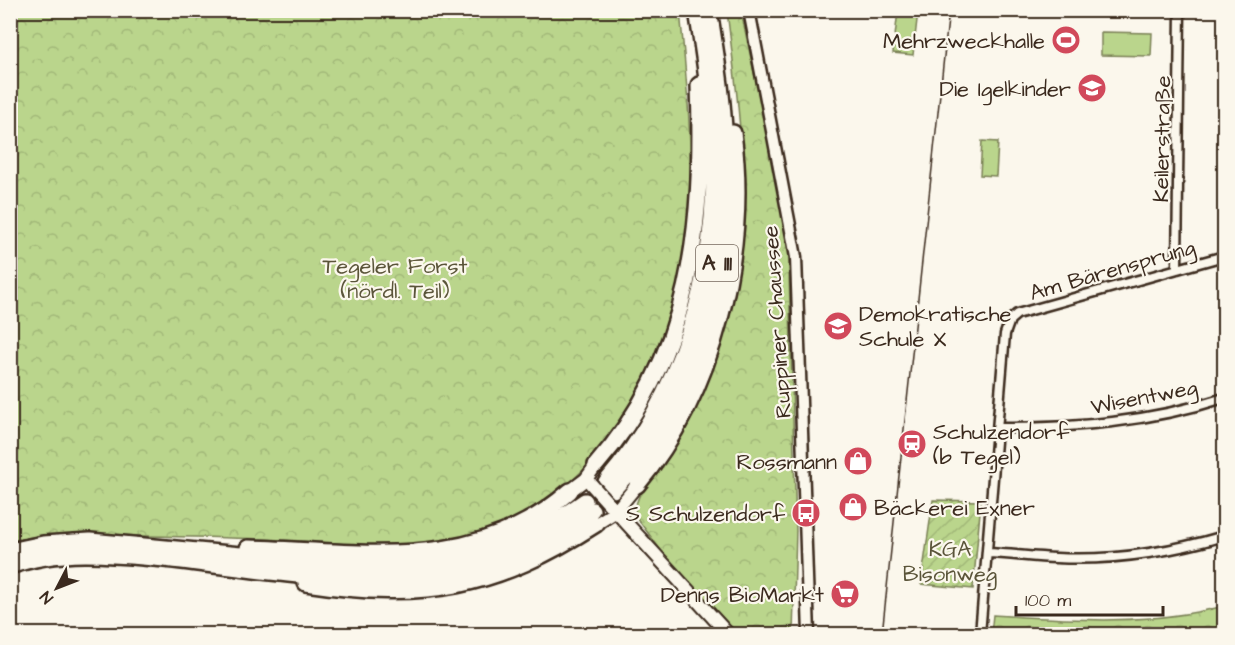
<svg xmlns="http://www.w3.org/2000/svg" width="1235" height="645" font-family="'Architects Daughter',sans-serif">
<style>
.forest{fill:url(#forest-crowns);stroke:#7a8055;stroke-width:1.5}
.park{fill:#bad58c;stroke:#7a8055;stroke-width:1.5}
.garden{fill:url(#garden-furrows);stroke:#7a8055;stroke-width:1.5}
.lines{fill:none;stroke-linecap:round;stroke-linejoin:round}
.minor-casing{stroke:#3b2a1e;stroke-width:13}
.tertiary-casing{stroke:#3b2a1e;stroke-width:15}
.secondary-casing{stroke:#3b2a1e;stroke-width:16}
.motorway-casing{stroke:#3b2a1e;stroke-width:20}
.minor{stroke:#fbf7ec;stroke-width:8}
.tertiary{stroke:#fbf7ec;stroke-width:10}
.secondary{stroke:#fbf7ec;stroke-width:12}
.motorway{stroke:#fbf7ec;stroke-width:15}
.tram{stroke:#3b2a1e;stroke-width:1.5}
.secondary-bridge-casing{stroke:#3b2a1e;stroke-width:16;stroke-linecap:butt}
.secondary-bridge{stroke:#fbf7ec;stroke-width:12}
.labels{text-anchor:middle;stroke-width:4.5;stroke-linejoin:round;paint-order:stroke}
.shield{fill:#fbf7ec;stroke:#75685c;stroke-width:1.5}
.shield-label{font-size:21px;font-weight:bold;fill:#3b2a1e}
.poi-label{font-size:22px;fill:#3b2a1e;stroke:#fbf7ec;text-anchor:end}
.street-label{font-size:22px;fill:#3b2a1e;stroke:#fbf7ec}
.park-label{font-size:22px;fill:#5b553a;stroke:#fbf7ec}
</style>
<defs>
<pattern id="forest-crowns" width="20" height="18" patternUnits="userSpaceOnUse" patternTransform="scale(1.5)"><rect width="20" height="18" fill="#bad58c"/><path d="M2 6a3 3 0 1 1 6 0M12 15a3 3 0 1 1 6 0" fill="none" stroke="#a1b778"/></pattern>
<pattern id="garden-furrows" width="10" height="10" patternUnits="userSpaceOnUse" patternTransform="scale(1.5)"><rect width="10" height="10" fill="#bad58c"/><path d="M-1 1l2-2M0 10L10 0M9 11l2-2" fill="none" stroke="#a1b778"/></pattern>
</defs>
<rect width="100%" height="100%" fill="#fbf7ec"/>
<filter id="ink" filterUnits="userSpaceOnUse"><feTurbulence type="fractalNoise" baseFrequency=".0167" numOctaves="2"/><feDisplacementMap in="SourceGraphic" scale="12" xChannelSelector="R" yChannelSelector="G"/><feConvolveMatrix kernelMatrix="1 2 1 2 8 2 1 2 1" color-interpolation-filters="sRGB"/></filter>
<g filter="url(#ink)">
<path class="forest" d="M10,11H680C686,75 693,140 689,206C680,361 595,531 423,546C389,549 353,544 319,542C262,538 204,537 146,536C101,535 54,531 11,541Z
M727,11H741L788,234L796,531L793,634H736L669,561L636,517C632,498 647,485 658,470C687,428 708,379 723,330C756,225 740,118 727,11Z
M1224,606V634H1173L1165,628L1082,632L1081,634H991L993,615C1070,620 1148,626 1224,606Z"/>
<path class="park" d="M898,11H918L913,55L893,53Z
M1101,32L1152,33L1151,56L1101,55Z
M982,141L998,142L996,176L980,175Z"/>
<path class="garden" d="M933,500L981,501L973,589L921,584Z"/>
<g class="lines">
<g class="minor-casing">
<path id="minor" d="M1177,269L1180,10
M998,428C1076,428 1150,422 1224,398
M987,553C1010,554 1033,557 1056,558C1112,561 1170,552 1224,536
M980,634L1005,334L1010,320L1017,314L1224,256"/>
</g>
<g class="tertiary-casing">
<path id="tertiary" d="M749,10L796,257L809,634"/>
</g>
<g class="secondary-casing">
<path id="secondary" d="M570,491L586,479L596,465
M609,504L728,634
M596,524L615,512L637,485"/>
</g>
<g class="motorway-casing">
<path id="motorway" d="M596,465C692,356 704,225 699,85
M606,482C681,395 715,279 714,165C713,113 705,62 697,10
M637,485C714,393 749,251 733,133
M613,490C696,404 726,276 725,160C725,110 717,60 709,10
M248,548C361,551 477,574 570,491
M10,551L43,544L90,541L350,565C452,570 501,560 585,501
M10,566C59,548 113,554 164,559C265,570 395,596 493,564C530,552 561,532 592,510
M306,583C425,601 495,589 596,524"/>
</g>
<use href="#minor" class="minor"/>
<use href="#tertiary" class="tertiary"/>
<use href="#secondary" class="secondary"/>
<use href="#motorway" class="motorway"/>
<path class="tram" d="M882,634L949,10"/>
<g class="secondary-bridge-casing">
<path id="secondary-bridge" d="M591,484L609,504"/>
</g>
<use href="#secondary-bridge" class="secondary-bridge"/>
</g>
</g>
<defs>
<g id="stadium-disc" transform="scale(1.5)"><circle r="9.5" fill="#d1495b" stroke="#fbf7ec"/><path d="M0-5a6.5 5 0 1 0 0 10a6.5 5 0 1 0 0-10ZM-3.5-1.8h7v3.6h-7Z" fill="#fff"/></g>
<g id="school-disc" transform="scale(1.5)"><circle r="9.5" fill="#d1495b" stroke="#fbf7ec"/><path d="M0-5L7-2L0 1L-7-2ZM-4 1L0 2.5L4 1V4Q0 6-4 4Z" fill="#fff"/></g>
<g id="station-disc" transform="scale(1.5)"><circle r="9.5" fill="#d1495b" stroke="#fbf7ec"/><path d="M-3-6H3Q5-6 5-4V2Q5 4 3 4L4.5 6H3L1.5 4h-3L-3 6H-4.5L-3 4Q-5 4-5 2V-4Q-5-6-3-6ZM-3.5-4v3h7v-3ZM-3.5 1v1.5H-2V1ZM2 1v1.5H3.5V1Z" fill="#fff"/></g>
<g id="shop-disc" transform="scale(1.5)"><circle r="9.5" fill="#d1495b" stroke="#fbf7ec"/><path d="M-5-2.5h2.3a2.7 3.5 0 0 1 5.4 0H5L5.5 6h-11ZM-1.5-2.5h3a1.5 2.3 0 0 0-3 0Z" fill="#fff"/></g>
<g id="bus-disc" transform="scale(1.5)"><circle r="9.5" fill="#d1495b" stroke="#fbf7ec"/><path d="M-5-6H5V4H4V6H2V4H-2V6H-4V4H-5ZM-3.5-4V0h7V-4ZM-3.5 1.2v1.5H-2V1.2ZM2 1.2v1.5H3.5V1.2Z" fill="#fff"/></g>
<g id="supermarket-disc" transform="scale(1.5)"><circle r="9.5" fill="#d1495b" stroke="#fbf7ec"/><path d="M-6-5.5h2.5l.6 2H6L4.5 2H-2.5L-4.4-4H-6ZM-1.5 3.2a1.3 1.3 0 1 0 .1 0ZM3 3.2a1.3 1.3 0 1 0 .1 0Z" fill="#fff"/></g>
</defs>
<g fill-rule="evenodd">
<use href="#stadium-disc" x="1066" y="40"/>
<use href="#school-disc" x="1092" y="88"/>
<use href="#school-disc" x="838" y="326"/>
<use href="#station-disc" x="912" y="444"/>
<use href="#shop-disc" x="858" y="461"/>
<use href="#shop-disc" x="853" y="507"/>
<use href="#bus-disc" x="806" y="513"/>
<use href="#supermarket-disc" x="845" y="594"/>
</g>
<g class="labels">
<rect class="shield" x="696" y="245" width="42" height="36" rx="4.5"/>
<g class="shield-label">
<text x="717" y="270">A 111</text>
</g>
<g class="poi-label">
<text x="1045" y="48">Mehrzweckhalle</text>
<text x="1071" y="96">Die Igelkinder</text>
<text x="859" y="321" text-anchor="start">Demokratische<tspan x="859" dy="25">Schule X</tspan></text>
<text x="933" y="439" text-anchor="start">Schulzendorf<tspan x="933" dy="25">(b Tegel)</tspan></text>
<text x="837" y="469">Rossmann</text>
<text x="874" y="515" text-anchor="start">Bäckerei Exner</text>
<text x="785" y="521">S Schulzendorf</text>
<text x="824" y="602">Denns BioMarkt</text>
</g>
<g class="street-label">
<text transform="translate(1161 139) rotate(-89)" y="8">Keilerstraße</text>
<text transform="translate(1112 269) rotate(-16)" y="8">Am Bärensprung</text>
<text transform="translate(776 322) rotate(-94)" y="8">Ruppiner Chaussee</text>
<text transform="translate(1144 396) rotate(-11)" y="8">Wisentweg</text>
</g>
<g class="park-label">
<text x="395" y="273">Tegeler Forst<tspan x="395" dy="25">(nördl. Teil)</tspan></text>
<text x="950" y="556">KGA<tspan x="950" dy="25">Bisonweg</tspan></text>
</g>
</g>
<rect width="1235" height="645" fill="none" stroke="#fbf7ec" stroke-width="36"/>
<rect x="18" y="18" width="1199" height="609" fill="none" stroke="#3b2a1e" stroke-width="2" filter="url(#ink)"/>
<g transform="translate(57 588) rotate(228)" stroke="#fbf7ec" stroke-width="4.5" paint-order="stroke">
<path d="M0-4.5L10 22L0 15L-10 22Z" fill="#3b2a1e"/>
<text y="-9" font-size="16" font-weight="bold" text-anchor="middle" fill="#3b2a1e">N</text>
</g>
<path d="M1016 606v9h147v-9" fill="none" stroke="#3b2a1e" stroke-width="3"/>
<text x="1025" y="606" font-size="18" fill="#3b2a1e" stroke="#fbf7ec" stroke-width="4.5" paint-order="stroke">100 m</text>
</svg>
